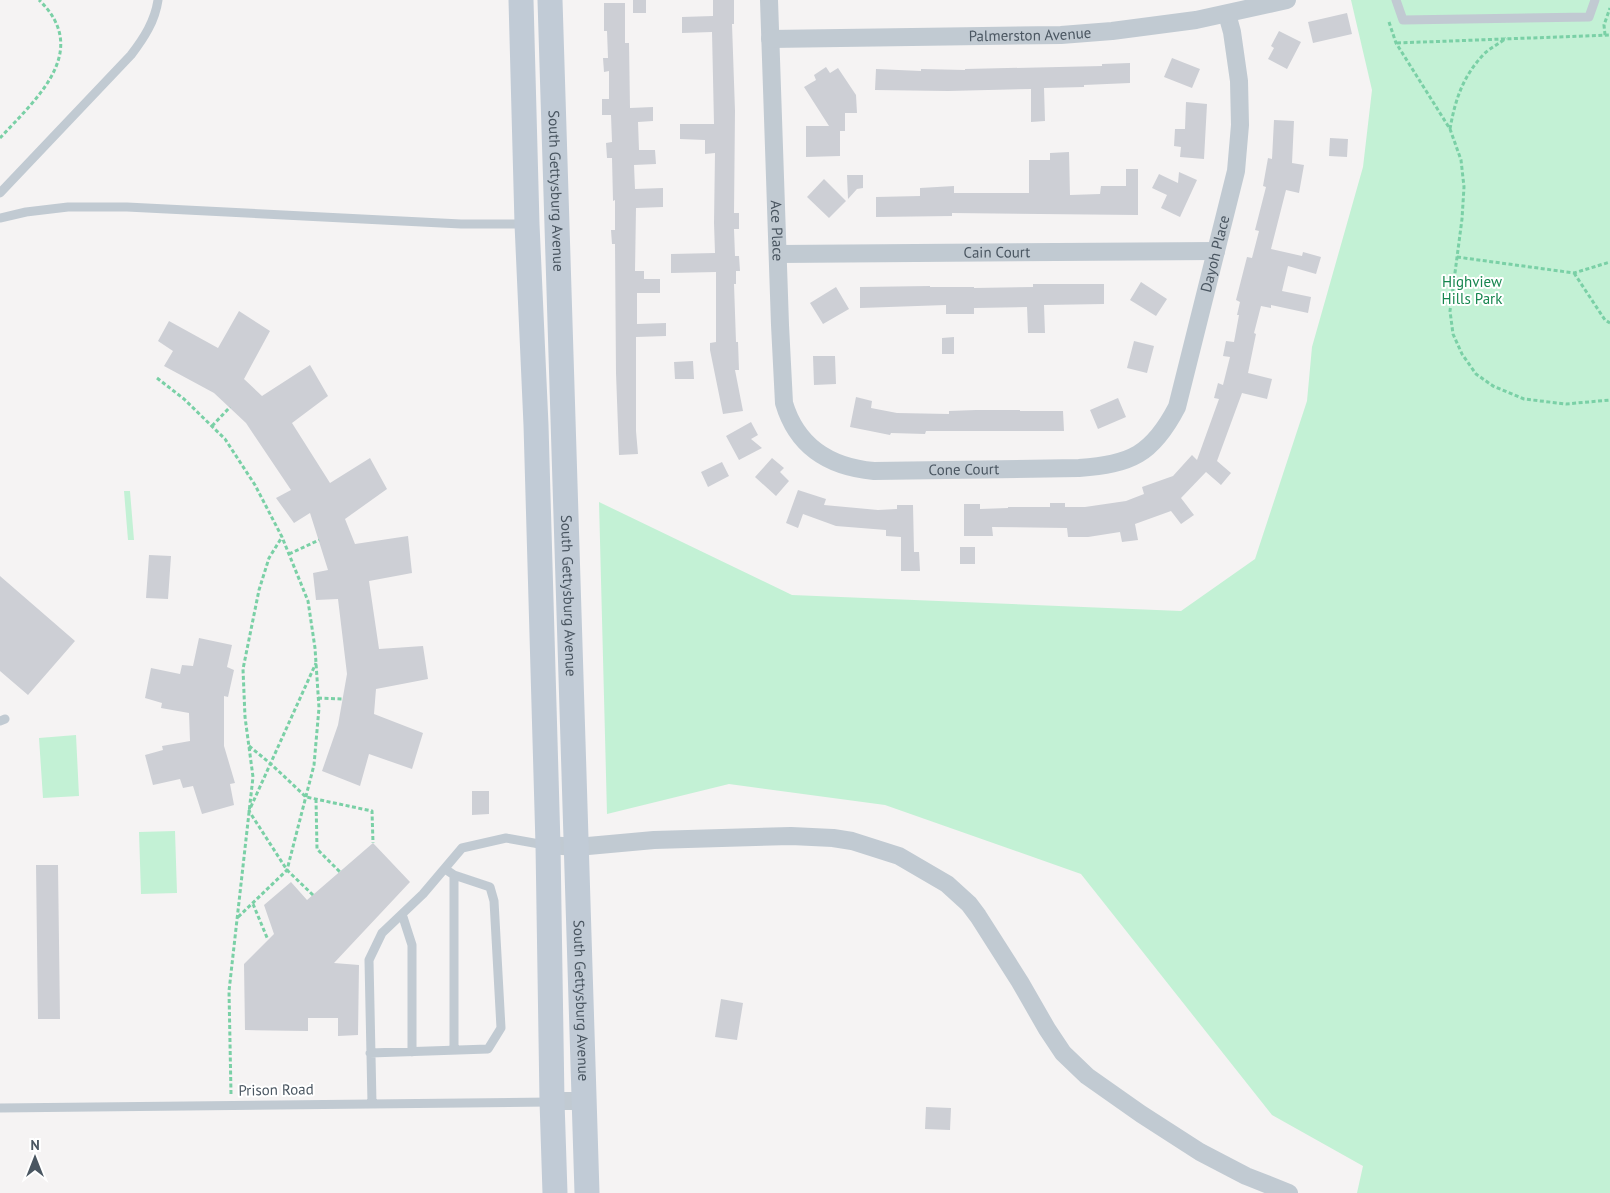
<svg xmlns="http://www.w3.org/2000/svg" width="1610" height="1193" font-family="'PT Sans',sans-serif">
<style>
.green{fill:#c3f1d5}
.building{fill:#cdcfd5}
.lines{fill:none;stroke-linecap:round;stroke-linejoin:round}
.path{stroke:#7ad0a6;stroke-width:3;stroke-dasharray:4 2.5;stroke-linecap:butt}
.service{stroke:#c1cad2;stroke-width:9}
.minor{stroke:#c1cad2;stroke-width:18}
.secondary{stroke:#c1cbd6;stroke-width:25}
.labels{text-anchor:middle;stroke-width:4;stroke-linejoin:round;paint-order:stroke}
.street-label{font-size:15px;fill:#4a5661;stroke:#fff}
.park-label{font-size:15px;fill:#17864f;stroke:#fff}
</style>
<rect width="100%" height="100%" fill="#f5f3f3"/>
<path class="green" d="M1351,0H1610V1193H1357L1363,1166L1272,1115L1081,874L885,805L729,784L607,814L599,502L792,595L1181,611L1255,559L1307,401L1312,347L1363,167L1372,90Z
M124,491H130L134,540H128Z
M76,735L79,796L43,798L39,738Z
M175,831L177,893L141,894L139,832Z"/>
<path class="building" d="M633,0H646V13H633Z
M713,0H734V24H732L735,111L734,213H739V229H734L735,256H739L740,271H736V284H734L736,342H738L739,370H735L743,411L723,414L710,350V343L716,342V272L671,273V254L715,253L714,223L715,153L705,154V140L680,139V124H714L712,32L682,33V17L713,16Z
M604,3H625V43H629L630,108L653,107V121L638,122L639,150H655L656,164L634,165L635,189L663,188V207L636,208L635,271H644V279H660V293H637V324L666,323V336L636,337V431L638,454L619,455L616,373L615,244H612L611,230H615V200L613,201L612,158H607L606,143L612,142L611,115H602V99H609V71L604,72L603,58H608L607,31H604Z
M1347,13L1352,34L1313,43L1308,22Z
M1279,31L1301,42L1287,69L1268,59L1274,48L1271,46Z
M1172,58L1200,69L1192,88L1164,77Z
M1130,63V83L1084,85V87L1044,88L1045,121L1031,122V89L948,91L875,90L876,69L921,71V69L965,70V69L1102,66V64Z
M826,67L830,73L838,68L856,95L857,113H845V131H840V156L806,157V126H829L804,87L816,80L814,75Z
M1186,102L1207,104L1204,159L1180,157L1181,147L1174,146L1175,129H1185Z
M1274,120L1294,121L1292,163L1304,165L1299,193L1286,190L1271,249L1302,256L1303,252L1321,257L1316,274L1288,266L1282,291L1311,297L1308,313L1271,305V308L1261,306L1254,333L1256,334L1248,373L1272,379L1267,399L1242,393L1217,461L1231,473L1221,485L1206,472L1181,498L1194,515L1181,524L1171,511L1135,524L1138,540L1122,542L1120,532L1088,537H1068L1067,528L992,527L993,536H964V504H980V509L1008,508V507H1050V503H1065V507H1085L1126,501L1144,494L1142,487L1173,476L1192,455L1197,460L1219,399L1214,398L1218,383L1223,385L1230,357L1223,356L1226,341L1234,342L1239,315H1237L1240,302L1236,300L1247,257L1252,258L1259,231L1255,230L1266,187L1263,186L1268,158L1272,159Z
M1330,138L1348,139L1347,157L1329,156Z
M1069,152L1070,195L1100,194L1101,186H1126V169H1138V215L952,213V216L876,217V197L920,196V188L954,186V193H1029V160H1050V153Z
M1179,172L1197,180L1180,217L1161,208L1167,195L1152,188L1159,174L1178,183Z
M847,175H863V188L857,189L848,199Z
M824,179L846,201L829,218L807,197Z
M1141,282L1167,299L1156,316L1130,300Z
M1033,284H1104V304L1044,305L1045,333H1028L1027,307L974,308V314H946V305L860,308V287L930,286V287H974V288L1033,287Z
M836,287L849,309L823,324L810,303Z
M239,311L270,331L244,379L262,396L310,365L328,396L292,423L330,483L370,458L387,489L345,519L355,544L408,536L412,573L369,581L379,649L423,646L428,679L376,689L374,714L423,733L412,769L369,754L360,786L322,771L338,725L347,674L338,599L316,600L313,573L328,570L310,513L294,523L276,498L291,490L246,423L214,393L164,366L173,351L158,341L169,321L218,348Z
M954,337V354H942V338Z
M1134,341L1154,346L1147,373L1127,368Z
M813,356H835L836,384L814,385Z
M693,361L694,379H675L674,362Z
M856,397L872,401L871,408L897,413L949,414V411L976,410H1020V411H1063L1064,431H926L925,434L891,433L890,435L850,427Z
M1118,398L1126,417L1098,429L1090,410Z
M751,422L758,435L751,439L762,448L739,460L726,436Z
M772,458L784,468L780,472L789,481L776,496L755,477Z
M722,462L729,476L708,487L701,472Z
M798,490L826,499L824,505L878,510L897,509V505H913L914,552H919L920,571H901V537L886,536V530L836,526L803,514L798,528L786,523Z
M960,547H975V564H960Z
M149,555L171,556L168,599L146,598Z
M0,576L75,641L28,695L0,671Z
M199,638L232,645L227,667L234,670L228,697L224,696V746L235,783L230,784L234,805L202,814L193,786L183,788L180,779L153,785L145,755L163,750L162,746L190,741L189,713L161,708L162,703L145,698L151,668L180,674L182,665L193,666Z
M472,791H489V814L472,815Z
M373,843L410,882L334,963L359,965L358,1035L338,1036V1018H308V1031L245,1030L244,964L274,934L264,905L291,882L307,900Z
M36,865H58L60,1019H38Z
M721,999L743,1003L737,1040L715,1037Z
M926,1107L951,1108L950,1130L925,1129Z"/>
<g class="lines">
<path class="path" d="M1389,22L1396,43L1450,129L1461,160L1464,187L1462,219L1450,311L1453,334L1462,354L1476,374L1493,386L1524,399L1566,404L1610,400
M1605,35L1604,25L1610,8
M1397,43L1610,35
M1450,129C1455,100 1463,76 1484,54C1490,48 1499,44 1506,38
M0,138C36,99 92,51 39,0
M1457,257L1574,273L1610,262
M1574,273L1605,320L1610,323
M157,378L184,399L225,439L255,485L282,537L308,601L315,648L319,708L314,765L287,870L237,918
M212,426L230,407
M289,554L319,540
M318,698L343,699
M249,746L271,764L306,797L372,811L373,843
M316,799L317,849L340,872
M313,895L287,870L249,811L316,663
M253,904L268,940
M231,1094L229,991L253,777L245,717L243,669L259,590L269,558L282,537"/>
<path class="service" d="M1396,0L1403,20L1589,17L1595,0
M0,193L131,55C144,38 155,21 158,0
M0,218L26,212L68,207H127L461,224H527
M0,721L5,719
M454,875V1050
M402,914L412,945V1052
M370,1053L488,1049L501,1028L494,901L490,887L454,875L445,869
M372,1103L369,960L382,933L423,894L462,848L506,838L545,845
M0,1108L550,1102"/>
<g class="minor">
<path id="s1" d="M769,0L780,325L784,403C797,447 830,467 874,471L1079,468C1131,464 1152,455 1177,407L1236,171L1240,125L1239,81L1232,32L1227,14"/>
<path id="s2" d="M770,39L1061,35L1112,31L1196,20L1287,0"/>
<path id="s3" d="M778,254L1216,251"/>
<path d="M548,845L577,847L654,840L791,836L833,838L852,841L899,856L947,884L969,904L978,916L1020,982L1047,1029L1063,1053L1087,1076L1141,1114L1200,1152L1246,1176L1289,1193"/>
<path d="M552,1101H585"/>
</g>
<g class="secondary">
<path d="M521,0L527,224L536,425L548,845L552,1101L555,1193"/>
<path id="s4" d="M550,0L587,1193"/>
</g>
</g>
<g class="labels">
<g class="street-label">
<text dy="5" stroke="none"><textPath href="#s2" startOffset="260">Palmerston Avenue</textPath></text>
<text dy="5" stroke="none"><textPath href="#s4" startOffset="191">South Gettysburg Avenue</textPath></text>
<text dy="5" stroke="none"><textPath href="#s1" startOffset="231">Ace Place</textPath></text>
<text dy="5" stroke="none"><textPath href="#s3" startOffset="219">Cain Court</textPath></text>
<text dy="5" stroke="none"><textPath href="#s1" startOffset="1010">Dayoh Place</textPath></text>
<text dy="5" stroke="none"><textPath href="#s1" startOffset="614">Cone Court</textPath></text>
<text dy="5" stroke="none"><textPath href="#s4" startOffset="596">South Gettysburg Avenue</textPath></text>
<text dy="5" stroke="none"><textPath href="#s4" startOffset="1001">South Gettysburg Avenue</textPath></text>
<text transform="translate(276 1090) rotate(-1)" y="5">Prison Road</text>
</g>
<g class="park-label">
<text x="1472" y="287">Highview<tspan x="1472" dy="17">Hills Park</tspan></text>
</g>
</g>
<g transform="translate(35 1158)" stroke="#ffffff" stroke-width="4" paint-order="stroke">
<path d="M0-4L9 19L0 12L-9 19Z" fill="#4a5661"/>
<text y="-8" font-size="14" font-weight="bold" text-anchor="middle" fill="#4a5661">N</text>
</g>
</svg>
